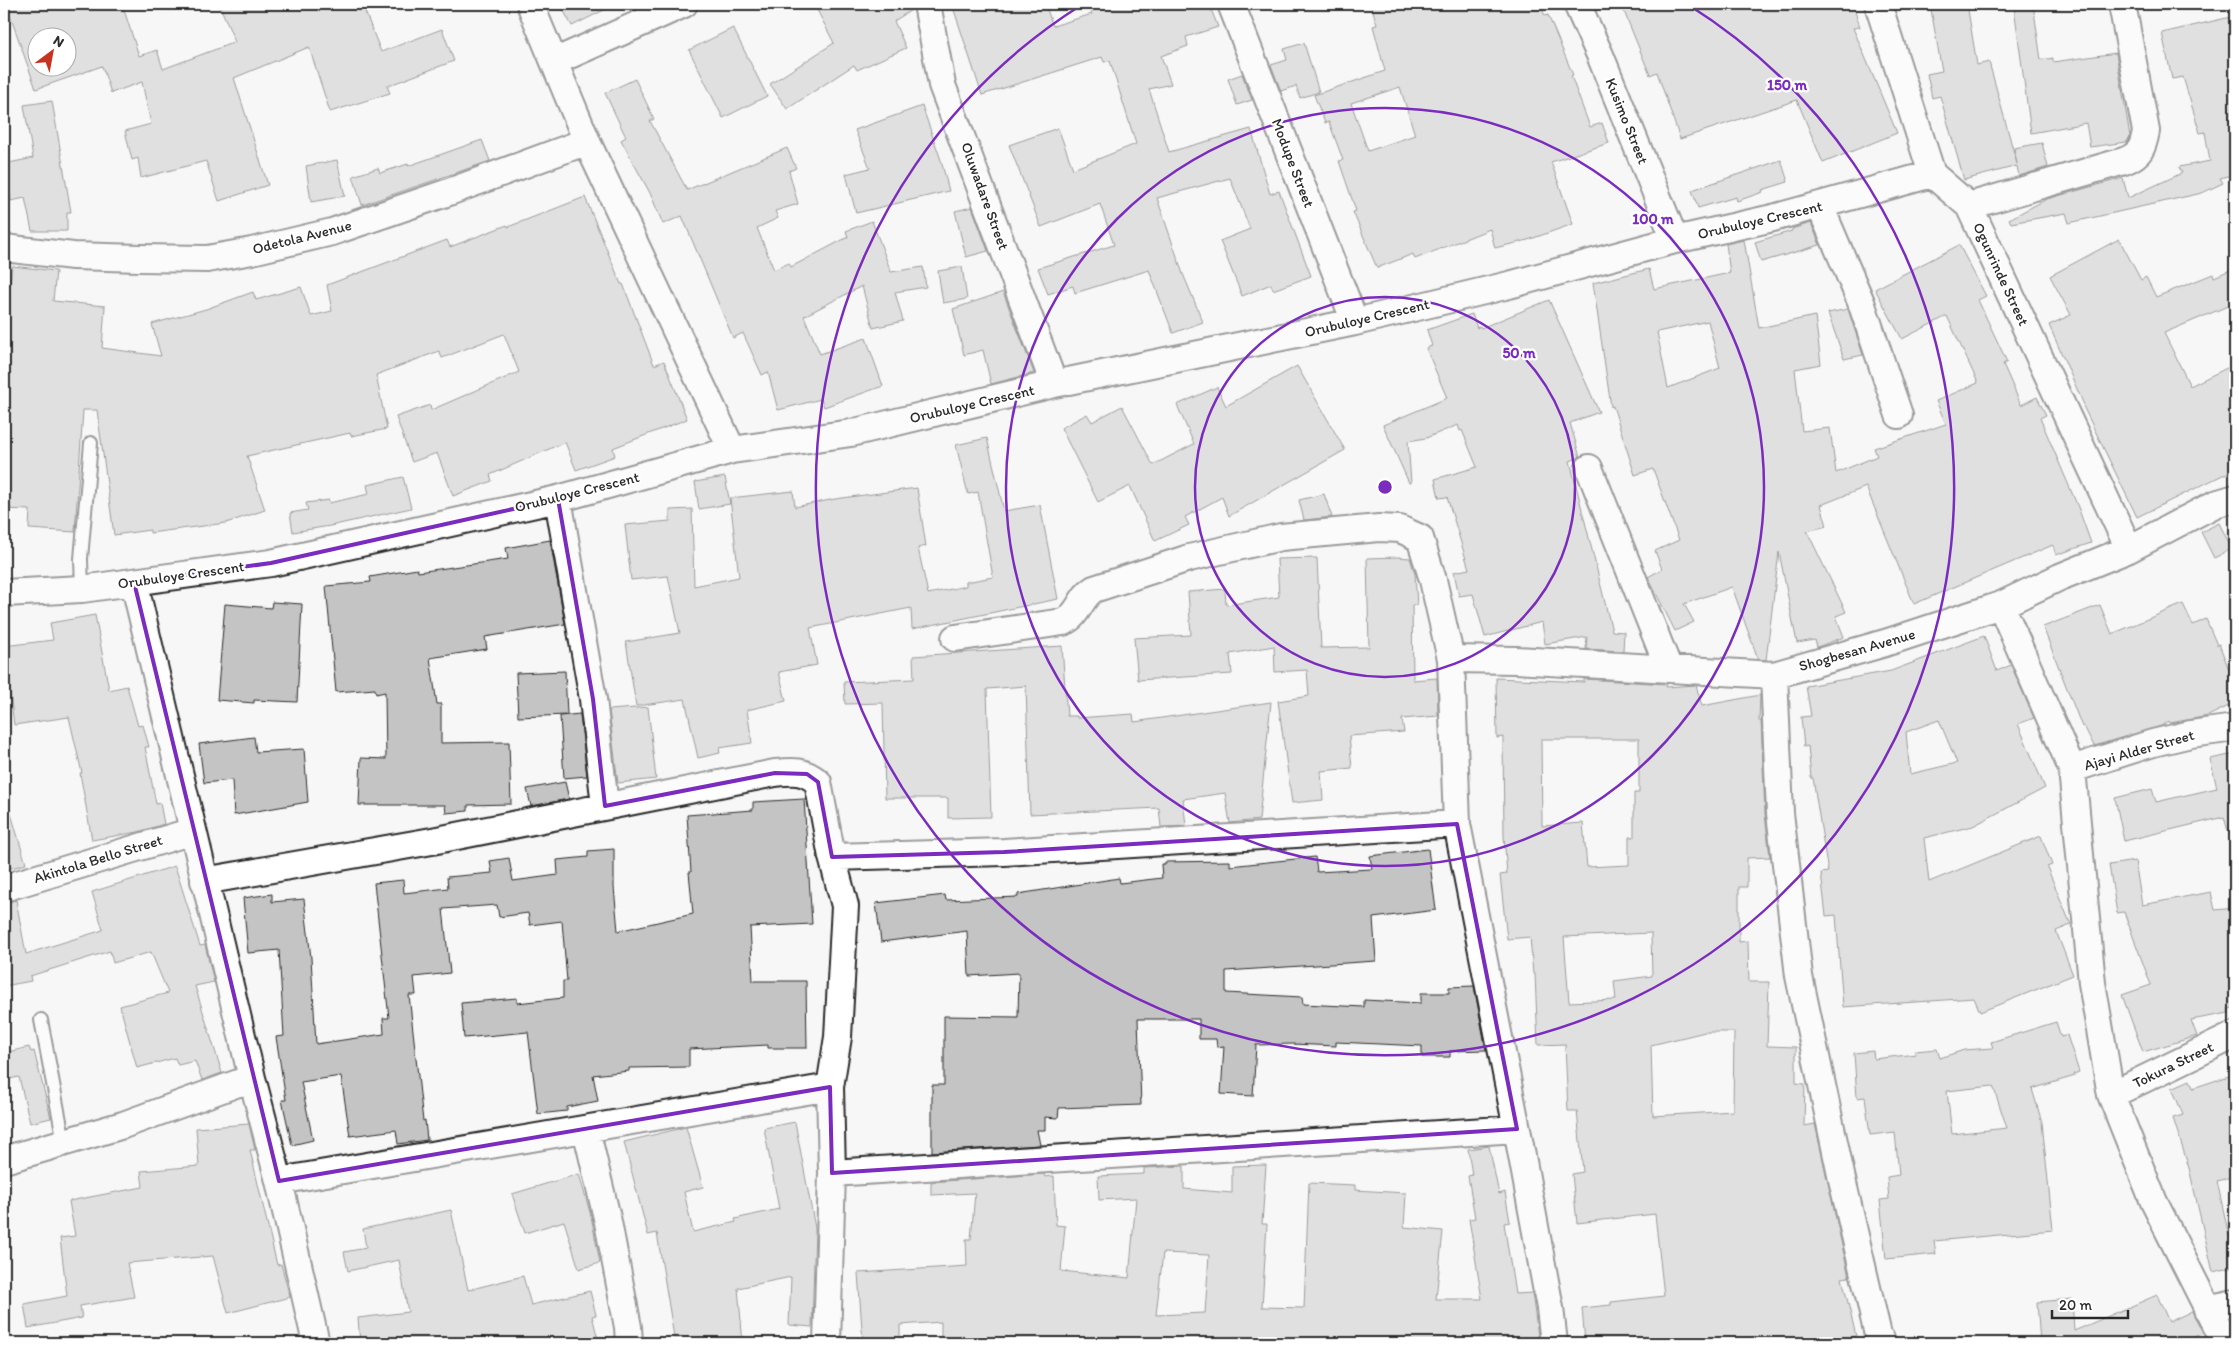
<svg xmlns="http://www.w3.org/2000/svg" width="2239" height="1347" font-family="Itim,sans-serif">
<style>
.building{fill:#c4c4c4;stroke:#2b2b2b;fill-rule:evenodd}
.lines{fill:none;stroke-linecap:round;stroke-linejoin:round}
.lane-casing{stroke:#2b2b2b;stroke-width:16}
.street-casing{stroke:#2b2b2b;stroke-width:30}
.lane{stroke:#fff;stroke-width:12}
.street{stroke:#fff;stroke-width:26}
.marked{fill:none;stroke:#7b2cbf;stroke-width:4;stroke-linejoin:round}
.ring{fill:none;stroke:#7b2cbf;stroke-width:2.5}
.labels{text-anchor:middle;stroke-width:4.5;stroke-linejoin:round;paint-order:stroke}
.street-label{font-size:15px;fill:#2b2b2b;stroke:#fff}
.centre{fill:#7b2cbf;stroke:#fff;stroke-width:2.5}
.ring-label{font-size:15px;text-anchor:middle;font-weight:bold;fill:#7b2cbf;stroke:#fff;stroke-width:4.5;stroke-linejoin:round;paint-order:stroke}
</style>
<rect width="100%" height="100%" fill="#f7f7f7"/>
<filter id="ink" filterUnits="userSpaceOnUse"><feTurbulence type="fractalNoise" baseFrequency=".02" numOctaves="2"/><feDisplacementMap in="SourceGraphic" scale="10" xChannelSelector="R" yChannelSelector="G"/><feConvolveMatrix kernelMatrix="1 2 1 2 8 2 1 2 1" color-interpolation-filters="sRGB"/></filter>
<g filter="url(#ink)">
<path class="building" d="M6,4H122L139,56L157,50L163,69L235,42L219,4H362L381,52L442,29L454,61L387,86L390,93L330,112L309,47L234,78L268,185L219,201L206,161L141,178L138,158L132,160L125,131L151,124L142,82L111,93L102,66L36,89ZM38,38H68V68H38Z
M560,4H616L572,26Z
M814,4H912L913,9L894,21L906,48L857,70L854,65L787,109L770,84L834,43Z
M952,4H1045L1053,26L1092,14L1091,9L1116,4H1209L1218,27L1186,37L1188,46L1161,56L1171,84L1149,89L1169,152L1251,129L1270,194L1279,191L1311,276L1273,290L1271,284L1242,296L1220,241L1250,229L1230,178L1157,198L1183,274L1203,322L1173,333L1149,270L1075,293L1073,286L1048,294L1038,268L1114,245L1100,204L1041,227L1009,145L1058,128L1073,169L1136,144L1110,61L1104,62L1102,57L982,95Z
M1371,4H1540L1545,16L1548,15L1573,75L1571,76L1590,127L1602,123L1609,143L1551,162L1573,224L1528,240L1495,248L1490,229L1415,259L1413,254L1377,268L1353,212L1356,211L1339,161L1343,160L1329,122L1325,123L1314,95L1385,71L1373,26L1377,25ZM1400,87L1415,135L1368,151L1351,103Z
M1621,4H1853L1860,27L1853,28L1897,133L1823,163L1797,100L1680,139L1657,72L1650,75Z
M1930,4H1967L1977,65L1989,62L2017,164L2014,148L2042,143L2048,167L2019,176L2017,166L1964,180L1940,96L1932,98L1927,74L1942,71Z
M2033,4L2041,60L2053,58V62L2116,53L2130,136L2127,142L2090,147L2086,123L2031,133L2014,7Z
M2235,16V174L2220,178L2223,183L2202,193L2069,223L2066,213L2011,223L2009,219L2047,199L2123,178L2128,198L2182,173L2179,167L2210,161L2205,132L2200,133L2183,77L2172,79L2162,33Z
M733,28L767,96L723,118L689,50Z
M1304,43L1319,92L1300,98L1296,86L1281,91L1271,65L1287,60L1284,49Z
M1242,74L1252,100L1237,105L1228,79Z
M635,79L654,119L650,121L687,190L787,148L796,168L789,171L798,204L775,211L778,218L757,228L774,270L789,263L791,267L848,237L846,231L872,221L891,272L923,267L926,287L895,292L903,321L873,328L862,286L804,316L820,354L866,338L883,386L824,407L821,399L778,410L768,372L762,375L743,333L733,338L682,216L663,224L650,193L621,140L626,137L605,93Z
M52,101L71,212H67V231H32L25,198L11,201L4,164L33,158L24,105Z
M922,106L941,160L949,191L856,213L846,174L870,168L855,130Z
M482,140L490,161L362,205L353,176L378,168L380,173L408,164V166Z
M337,160L345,196L311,202L306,166Z
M1781,160L1788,182L1762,190L1763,192L1737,201L1736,197L1698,208L1692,190Z
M585,197L621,284H623L654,365L664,361L687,419L613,448L615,456L576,470L565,442L490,475L492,481L453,496L437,453L412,462L396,417L430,405L431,410L519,372L504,334L442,358L439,351L376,375L387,429L351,436L350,433L247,456L265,510L226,523L150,533V530L114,535L97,410H83L75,532L29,529L30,510L4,509V359H8L7,310L12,266L56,271L53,301L105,306L102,348L161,356L152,324L206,309L253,292L256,300L301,287L311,316L332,311L327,285L447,240L450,247L507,225L508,227Z
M972,207L988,251L966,257L955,211Z
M1811,223L1820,245L1761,262L1755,242L1792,231V229Z
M2119,239L2141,280L2146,277L2156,297L2213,274L2214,277L2235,268V303L2164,333L2190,386L2235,364V469L2137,517L2083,406L2084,405L2049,325L2071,315L2050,276Z
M1744,240L1759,328L1815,316L1821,364L1795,369L1802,431L1830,428L1836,473L1877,456L1874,448L1946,424L1936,401L1978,383L1947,316L1902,339L1875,289L1959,245L1986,296L1978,300L2007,362L2003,364L2021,405L2037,397L2046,415L2040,418L2078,507L2091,543L2056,555L2053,545L1914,604L1866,487L1821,505L1827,526L1807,531L1846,612L1836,616L1844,637L1817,647L1815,640L1797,643L1779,552L1766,660L1758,659L1732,587L1684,604L1694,622L1675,631L1648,577L1662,569L1655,551L1679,540L1653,469L1635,475L1613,406L1611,407L1593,283L1649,269L1654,289L1730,273L1726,244ZM1708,321L1720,368L1668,388L1657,332Z
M962,267L967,299L943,303L938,271Z
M1003,292L1034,373L991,384L983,350L964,355L953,309Z
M1549,300L1599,412L1570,423L1580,457L1570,461L1612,631L1624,632L1623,651L1586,649L1587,637L1545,644L1542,622L1485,637L1473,594L1459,596L1454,572L1469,569L1447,497L1439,498L1435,479L1477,467L1462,430L1460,431L1458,425L1426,438L1408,441L1411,483H1409L1383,425L1447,398L1426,348L1432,346L1427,330L1472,314L1477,328L1480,326L1481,328Z
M1848,309L1863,355L1844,359L1828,313Z
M1297,366L1345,450L1229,516L1222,497L1185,517L1189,525L1155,541L1130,486L1098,502L1061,428L1087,414L1092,422L1122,406L1153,465L1194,444L1177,405L1217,387L1226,406Z
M987,438L1004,511L1040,505L1058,599L912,629L911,608L810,628L817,665L779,672L786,701L747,710L752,743L719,748L720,753L698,758L685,699L636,706L626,642L680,633L668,576L631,580L625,525L670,521V510L692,509L694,586L739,577L730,498L793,491L795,507L835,499L917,488L926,546L918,548L928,594L966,586V582L993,577L978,492L968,494L956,445Z
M403,477L411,508L330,526L293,532L290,513L308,510L306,503L329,500V503L369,494L367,485Z
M725,477L730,504L699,509L695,482Z
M1324,494L1332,517L1304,520L1299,500Z
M2219,523L2232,549L2214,558L2201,532Z
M550,540L565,624L485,637L487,649L430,658L437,704H441V743L509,742L511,804L468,805V811L446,813L445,805H359L361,758L386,759L385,692L376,694L375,689L336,692L326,586L371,582L370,577L417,569L418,572L508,559L506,548Z
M1398,557L1410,558L1415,574L1417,605H1412L1413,680L1437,678L1438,716L1402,719L1404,732L1349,736L1352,768L1321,771L1323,800L1292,803L1278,701L1309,696L1307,670L1275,672L1274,646L1230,654L1232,674L1138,680L1134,638L1191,635L1188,592L1225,589L1226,605L1279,597L1277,559L1317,558L1321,648L1369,647L1367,558Z
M272,602L302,604L297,702L254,700V703L217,700L225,604L271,608Z
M2183,604L2193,625L2206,619L2217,645L2219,644L2235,685V703L2208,716L2170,723L2169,721L2161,726L2094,746L2084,726L2082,727L2043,627L2100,605L2112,634Z
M95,615L109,690L127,686L138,726L143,725L149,747H145L156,804L160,803L164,824L138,832L92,840L80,773H82L69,717L14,725L4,646L53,640L50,623Z
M1984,636L1997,671L2011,665L2034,718L2018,724L2045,788L1973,826L1924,838L1929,882L2041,836L2052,865L2047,867L2071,925L2056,931L2073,975L1980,1012L1974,998L1843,1007L1836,915L1826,916L1821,873L1828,872L1813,778H1811L1808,746L1804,747L1801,717L1811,716L1806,686L1891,671ZM1939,720L1957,763L1910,774L1906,732Z
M1062,646L1067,716H1077V718L1133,714L1134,722L1271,702L1259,820L1230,823L1225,793L1183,799L1186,826L1161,827L1159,808L1030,814L1026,686L987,689L991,817L948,818V798H885L883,703L845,704L844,682L914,679L913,656Z
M565,671L567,715L518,717L516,673Z
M1496,678L1584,682V679L1667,684L1666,687L1696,685L1702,706L1760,695L1759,721H1761L1765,814L1770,857L1747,858V887H1739V942L1748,941L1749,982H1769L1767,1046L1796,1047V1083L1805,1084L1804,1126L1815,1124L1849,1277L1842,1278L1856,1336L1824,1343H1742L1741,1339L1707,1343H1585L1582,1308L1611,1305V1302L1664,1296L1655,1214L1577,1223L1572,1174L1583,1172L1577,1111H1568L1565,1044L1538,1045L1535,974H1533L1530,937L1507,939L1500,875L1507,874L1504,836L1503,737L1497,738ZM1541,739H1639V793H1634V837H1629V865L1587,867L1583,823L1542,826ZM1651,933L1652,976L1614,981L1616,1000L1569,1002L1564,937ZM1705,1032H1734L1733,1111L1653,1116L1651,1045Z
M648,707L656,779L618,783L609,710Z
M580,714L587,776L564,778L560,716Z
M254,737L256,752L304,749L308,802L234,815L232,780L204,783L199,744Z
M2235,754V830L2228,831L2224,817L2124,841L2115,798L2152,789L2156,802L2217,788L2210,759Z
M565,782L569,799L531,806L527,789Z
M804,799L812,924L750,927L753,981H806L807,1048H768V1045L689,1049V1067L629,1068V1071L593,1075L598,1101L567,1107V1111L538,1114L528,1032L464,1038L461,1003L517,998V1003L563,998V981H567L562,921L530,925L528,913L499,917L497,905L443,909L450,973L414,977L416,995H409L423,1121L425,1120L427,1140L398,1144L396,1130L350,1136L341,1076L301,1082L313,1140L292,1145L282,1100H286L276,1037L284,1036L279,950L248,953L243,898L272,894V902L304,899L311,958L316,1044L384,1034L383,1018H389L374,883L403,880L404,893L448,888L447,877L492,873L490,861L509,858L513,881L558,875L557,860L588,857V851L614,849V887L618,931L693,914L689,872H691L687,815L753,810V802Z
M9,807L26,864L4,870V808Z
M1428,849L1436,910L1373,918L1376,961L1226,971V993L1302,997L1303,1004L1364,1007V1000L1421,1003V993H1449V987L1474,986L1486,1050L1450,1051V1057H1422V1046L1336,1042V1046L1292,1044L1256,1045L1253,1096L1221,1094L1224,1046L1217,1047L1216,1039H1199V1019H1138L1141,1105L1059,1108L1058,1118L1045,1117V1130H1037L1040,1145L932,1152V1085H944V1016L1018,1017L1019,973L969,976L967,931L881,942L876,903L945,895L946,900L1018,897V894L1119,878L1120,883L1162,878L1161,864H1165V862L1230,861V866L1315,857L1317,872L1372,869L1370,856Z
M2135,861L2142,905L2211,892L2215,910L2235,908V1008L2228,1009L2229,1013L2191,1020L2197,1036L2143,1052L2122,995L2151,985L2124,912L2117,913L2109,865Z
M175,866L200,946L205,945L214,982L195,986L222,1073L202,1080L195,1061L178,1065L175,1058L137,1068L120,1006L168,993L151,952L113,963L110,951L30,976L31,981L4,986V903L16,900L26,954L103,930L92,892Z
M2056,1022L2061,1037L2067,1035L2079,1072L2074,1074L2075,1076L2032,1089L2042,1122L2053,1230L1934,1241L1936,1254L1886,1259L1880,1200L1889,1199L1887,1177L1899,1175L1895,1132L1870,1135L1865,1097L1857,1098L1854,1053L1873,1051L1874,1059L1916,1054L1915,1051L1937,1049L1940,1058L1964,1050L1993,1048L1991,1042ZM1993,1086L2007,1128L1952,1134L1947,1091Z
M29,1047L31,1052L34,1051L51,1118L30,1123L19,1077L4,1080V1053Z
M2235,1074V1176L2217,1181L2229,1236L2235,1234V1267L2213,1272L2189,1168L2173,1118L2183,1115L2172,1088L2190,1080L2193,1088Z
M795,1122L815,1228L812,1327L789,1325L791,1277L738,1288L743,1343H675L657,1233L648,1235L624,1142L686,1127L703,1187L684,1192L693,1232L736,1222L735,1219L779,1209L764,1128Z
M249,1124L255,1150H250L277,1265L281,1264L290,1297L228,1313L213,1256L127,1263L134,1297L80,1306L82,1318L28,1328L24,1304L67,1296L60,1238L75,1236L69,1201L143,1187L141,1171L199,1166L196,1128Z
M1489,1146L1499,1194L1505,1192L1510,1222L1504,1223L1515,1294L1532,1293L1539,1343H941V1322L900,1325V1343H863L858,1273L967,1266L966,1239H971L975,1193L931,1195V1182L1044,1174L1045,1177L1054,1176L1056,1225L1065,1226L1061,1271L1129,1278L1136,1198L1099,1200L1098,1176L1144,1174V1168L1184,1166V1189L1232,1193V1166L1266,1165L1262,1224H1267L1262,1307L1304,1308L1309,1183L1355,1185V1190L1406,1193L1404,1227L1443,1231L1436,1299H1482L1469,1219L1475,1218L1468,1176L1472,1175L1468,1149ZM1163,1253L1209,1255L1205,1313L1156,1315Z
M579,1174L591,1216L600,1263L579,1269L564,1221L525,1233L512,1194Z
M451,1210L468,1290L523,1276L531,1305L590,1291L596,1315L592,1316L599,1343H360L358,1318L408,1312L399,1260L348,1271L344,1252L366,1248L363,1229Z
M2157,1295L2169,1322L2192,1311L2203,1333L2181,1343H2040L2037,1302L2072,1299L2074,1331Z"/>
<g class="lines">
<g class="lane-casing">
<path id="lane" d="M82,589L81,559L91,443
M41,1020L64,1142"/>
</g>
<g class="street-casing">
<path id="street" d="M530,4L588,144L732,450
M927,4L942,85L1054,384
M1231,4L1355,322
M1577,4L1600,55L1675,240
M1878,4L1932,174L1969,206L2129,549
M554,62L684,4
M1820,206L1861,302L1899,415
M1969,206L2124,161C2140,155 2143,148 2146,131L2122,4
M4,248L73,256L140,258L207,259L252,251L332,232L449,192L574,146L588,144
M1589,468L1669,669
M558,499L593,699L605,806
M134,582L252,1078L279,1181L316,1343
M4,593L82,589L271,563L558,499L732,450L851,433L1054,384L1355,322L1509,285L1675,240L1773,218L1932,174
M2001,605L2072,769L2092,983L2111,1095L2154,1202L2225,1343
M955,638L1063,622C1079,616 1080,597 1094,589L1189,558L1281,537L1379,528L1400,529L1420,538L1433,580L1451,659L1457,824L1517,1129L1550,1308L1554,1343
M1451,659L1516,660L1774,675L1885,643L2001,605L2060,577L2129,549L2215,504L2235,498
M1774,675L1780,813L1799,976L1841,1175L1878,1335L1883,1343
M2072,769L2153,743L2191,734L2235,728
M832,857L1004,852L1457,824
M204,881L432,841L775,773C794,771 803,770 818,782L832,857L845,906L838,1037L830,1087L832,1173L827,1343
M4,888L193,831
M2111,1095L2235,1035
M586,1129L608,1222L628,1327L629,1343
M4,1160L123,1125L252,1078
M832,1173L1517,1129
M279,1181L830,1087
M2207,1309L2235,1303"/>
</g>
<use href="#lane" class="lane"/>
<use href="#street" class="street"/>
</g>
</g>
<path d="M0 0H2239V1347H0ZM558,499L593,699L605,806L775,773L807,774L818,782L832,857L1004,852L1457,824L1517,1129L832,1173L830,1087L279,1181L134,582L271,563Z" fill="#f7f7f7" fill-opacity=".55" fill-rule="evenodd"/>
<path class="marked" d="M558,499L593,699L605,806L775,773L807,774L818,782L832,857L1004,852L1457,824L1517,1129L832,1173L830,1087L279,1181L134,582L271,563Z"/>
<g class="ring">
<circle cx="1385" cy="487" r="190"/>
<circle cx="1385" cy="487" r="379"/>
<path d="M1687 4A569 569 0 1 1 1083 4"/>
</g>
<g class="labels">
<g class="street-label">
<text transform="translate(1627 121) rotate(68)" y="5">Kusimo Street</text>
<text transform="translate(1293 163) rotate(69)" y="5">Modupe Street</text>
<text transform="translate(985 196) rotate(70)" y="5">Oluwadare Street</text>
<text transform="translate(1760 220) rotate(-13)" y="5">Orubuloye Crescent</text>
<text transform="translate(302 237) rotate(-14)" y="5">Odetola Avenue</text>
<text transform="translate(2001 274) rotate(65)" y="5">Ogunrinde Street</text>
<text transform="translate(1367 318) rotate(-13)" y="5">Orubuloye Crescent</text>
<text transform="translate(972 404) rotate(-13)" y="5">Orubuloye Crescent</text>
<text transform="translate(577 492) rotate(-14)" y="5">Orubuloye Crescent</text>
<text transform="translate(181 575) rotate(-8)" y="5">Orubuloye Crescent</text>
<text transform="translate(1857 650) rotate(-16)" y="5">Shogbesan Avenue</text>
<text transform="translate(2139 750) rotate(-16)" y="5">Ajayi Alder Street</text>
<text transform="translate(98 859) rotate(-17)" y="5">Akintola Bello Street</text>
<text transform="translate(2173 1065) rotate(-26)" y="5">Tokura Street</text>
</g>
</g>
<circle cx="1385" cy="487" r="8" class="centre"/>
<g class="ring-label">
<text x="1787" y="90">150 m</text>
<text x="1653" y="224">100 m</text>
<text x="1519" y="358">50 m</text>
</g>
<rect width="2239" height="1347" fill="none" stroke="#fff" stroke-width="20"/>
<rect x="10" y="10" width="2219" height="1327" fill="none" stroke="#2b2b2b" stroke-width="2" filter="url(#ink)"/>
<g transform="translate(52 52) rotate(32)"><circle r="24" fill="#ffffff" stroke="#aaaaaa"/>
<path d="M0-4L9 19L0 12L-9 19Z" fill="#c8321e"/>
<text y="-8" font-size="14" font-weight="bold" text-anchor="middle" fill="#2b2b2b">N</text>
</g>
<path d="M2052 1310v8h76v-8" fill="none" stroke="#2b2b2b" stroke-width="2.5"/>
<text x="2059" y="1310" font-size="15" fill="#2b2b2b" stroke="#ffffff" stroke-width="4" paint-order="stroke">20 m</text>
</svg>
